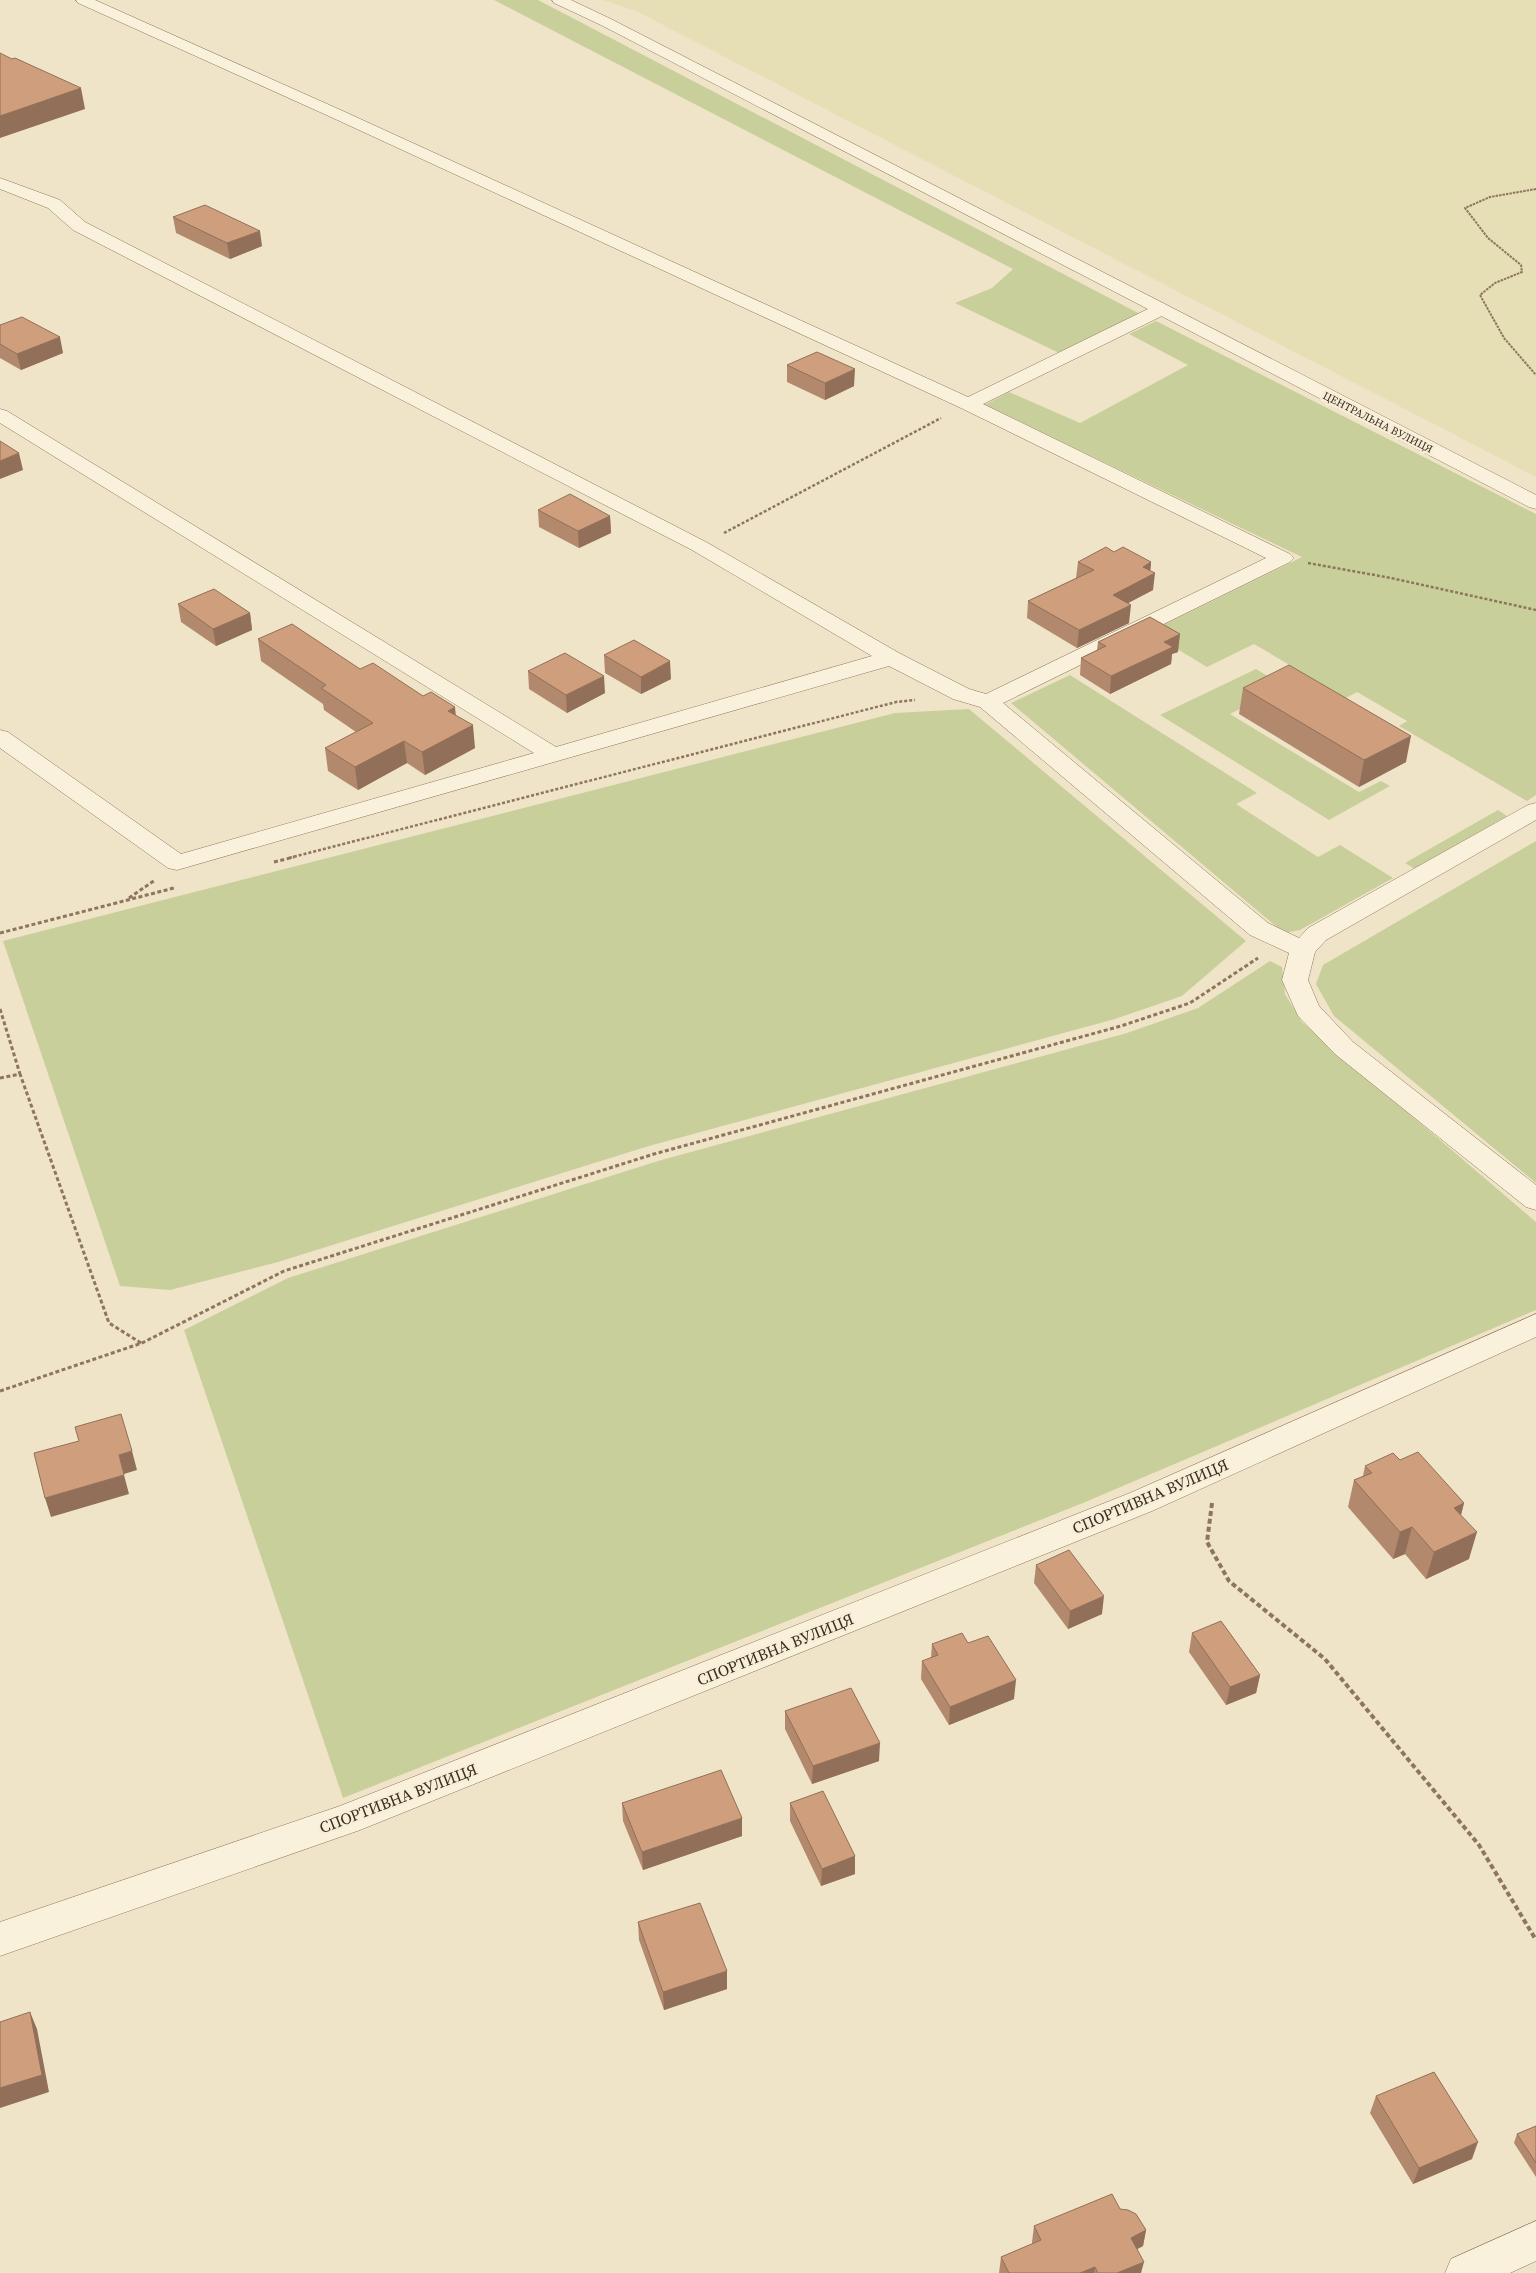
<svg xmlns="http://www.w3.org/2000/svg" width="1536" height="2273" font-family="'Source Serif 4',serif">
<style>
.farmland{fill:#e6deb5}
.green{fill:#c9cf9b}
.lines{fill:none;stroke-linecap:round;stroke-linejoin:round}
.minor-casing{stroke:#8d765c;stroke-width:1}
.tertiary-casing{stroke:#8d765c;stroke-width:1}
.path-far3{stroke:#8d765c;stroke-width:2;stroke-dasharray:2.5 1;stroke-linecap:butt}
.path-far2{stroke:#8d765c;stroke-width:2.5;stroke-dasharray:3 2;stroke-linecap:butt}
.path-far1{stroke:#8d765c;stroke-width:3;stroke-dasharray:4 2.5;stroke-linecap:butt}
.path{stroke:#8d765c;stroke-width:4;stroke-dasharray:5 3;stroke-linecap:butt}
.minor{fill:#faf1dc;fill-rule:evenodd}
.tertiary{fill:#faf1dc;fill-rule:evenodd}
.wall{fill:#b2896c}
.shaded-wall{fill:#916f58}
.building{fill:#cf9f7d;stroke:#916f58}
.labels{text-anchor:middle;stroke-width:5;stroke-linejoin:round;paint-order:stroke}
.far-street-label{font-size:11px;fill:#3d2e20;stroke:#f7eed8}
.near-street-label{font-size:16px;fill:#3d2e20;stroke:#f7eed8}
</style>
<rect width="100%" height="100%" fill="#f0e4c8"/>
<path class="farmland" d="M603,0H1536V477L636,11Z"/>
<path class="green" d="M494,0H538L1140,314L1059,353L955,303L992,288L1013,269Z
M1156,321L1536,514V795L1527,801L1399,726L1407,721L1357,692L1346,698L1254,644L1207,667L1149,632L1302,557L984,405L1009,392L1080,423L1188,365L1129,334Z
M1256,669L1285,686L1230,714L1359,792L1381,781L1390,786L1329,820L1160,715Z
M1070,675L1257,793L1236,804L1318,857L1340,845L1393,878L1300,930L1284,933L1011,703Z
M969,709L1246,941L1182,996L1115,1019L649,1146L278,1262L170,1290L120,1286L3,941L895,713Z
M1498,810L1507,816L1415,869L1405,863Z
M1536,841V1183L1334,1016L1316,984L1323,965Z
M1270,961L1282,967L1285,994L1302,1022L1536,1222V1310L1083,1503L343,1798L184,1330L288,1278L658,1161L1127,1033L1198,1008Z"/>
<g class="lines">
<g class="minor-casing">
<path id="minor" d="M76,0H95L345,112L968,397L1154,306L1160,305L1166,306L1169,310L1166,314L983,404L1290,554L1294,558L1290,562L1003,703L1268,923L1299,938L1308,928L1528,805L1536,803V820L1326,940L1315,952L1308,980L1319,1006L1353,1042L1536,1185V1210L1526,1207L1335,1054L1298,1016L1282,980L1289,953L1250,935L980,707L953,699L889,666L177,870L168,868L0,748V730L8,732L181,854L534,753L0,423V409L7,411L556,747L872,656L692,550L73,230L48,208L0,189V178L60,200L85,222L706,542L899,653L969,689L986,694L1266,558L961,408L333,118L78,3Z
M1536,1314V1337L1152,1511L360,1830L0,1956V1922L340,1806L1130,1493Z
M1536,2221V2261L1510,2273H1445L1451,2259Z"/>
</g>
<g class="tertiary-casing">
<path id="tertiary" d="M552,0H571L611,19L1536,495V509L1529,507L601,25L554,3Z"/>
</g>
<path class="path-far3" d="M1536,189L1490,197L1465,208L1488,238L1521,265L1522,272L1495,283L1480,295L1504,338L1536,375"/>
<path class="path-far2" d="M724,533L941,418
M1308,563L1391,578L1536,610
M289,858L896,702L915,700"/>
<path class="path-far1" d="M274,862L294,857
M129,898L155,880
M0,933L174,888
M0,1009L20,1074
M0,1078L20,1074L109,1323L141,1343
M0,1391L142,1343L284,1271L654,1154L1121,1026L1190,1003L1258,958"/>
<path class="path" d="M1212,1503L1207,1542L1229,1581L1325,1659L1479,1845L1536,1940"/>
<use href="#minor" class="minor"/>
<use href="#tertiary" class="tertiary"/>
</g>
<path class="wall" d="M173,217L262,246L230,259L176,233Z
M0,325L63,353L21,370L0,358Z
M787,365L854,386L825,400L787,382Z
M538,510L610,516L611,533L579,548L539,527Z
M1114,552L1151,562L1150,571L1153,590L1128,603L1129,623L1077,648L1027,618L1028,601L1076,578L1078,562Z
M178,604L250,613L252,630L216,646L181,622Z
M258,639L360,669L423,696L456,715L475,748L425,775L407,763L358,790L328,771L325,748L356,732L324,710L323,704L261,661Z
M1098,642L1178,652L1172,654L1171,664L1110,694L1080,675L1081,658L1097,650Z
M604,655L671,679L641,694L605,673Z
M528,671L605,693L567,713L529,689Z
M1243,688L1406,762L1359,787L1239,714Z
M1400,1460L1464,1503L1461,1515L1469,1559L1426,1579L1405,1554L1393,1559L1348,1507L1354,1480L1363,1476L1365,1466Z
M1036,1565L1102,1614L1068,1629L1034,1583Z
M1192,1633L1260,1675L1256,1693L1226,1705L1189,1652Z
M968,1643L1014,1699L949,1725L921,1679L922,1661L931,1658L932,1644Z
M785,1711L879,1761L812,1784L785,1729Z
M622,1803L742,1836L643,1870L623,1821Z
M790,1803L855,1856V1874L821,1886L790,1821Z
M638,1922L727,1971V1989L664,2010L639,1940Z
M1376,2096L1472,2159L1413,2184L1370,2113Z
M1536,2126V2177L1514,2143L1517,2134Z
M1120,2209L1146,2230L1143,2246L1137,2249L1141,2273H999L1001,2257L1032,2244V2242L1034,2226Z"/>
<path class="shaded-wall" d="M81,88L85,109L0,138V116Z
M260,231L262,246L230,259L227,243Z
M60,337L63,353L21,370L17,354Z
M855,369L854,386L825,400V383Z
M19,453L23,470L0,479V461Z
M610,516L611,533L579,548L578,531Z
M1151,562L1150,575L1155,573L1153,590L1111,612L1113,595L1143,567Z
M1131,605L1129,623L1077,648L1079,630Z
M250,613L252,630L216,646L213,629Z
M1180,634L1178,652L1172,654L1171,664L1110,694L1111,676L1164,642Z
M670,661L671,679L641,694V677Z
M604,676L605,693L567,713L566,695Z
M455,707L457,729L448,711Z
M473,725L475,748L425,775L422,752Z
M1411,736L1406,762L1359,787L1364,760Z
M404,741L407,763L358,790L355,767Z
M132,1451L137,1470L124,1474L119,1455Z
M124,1475L129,1494L51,1517L45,1498Z
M1464,1503L1457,1530L1454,1508Z
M1412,1527L1405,1554L1393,1559L1400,1532Z
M1477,1532L1469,1559L1426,1579L1434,1552Z
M1104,1596L1102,1614L1068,1629L1070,1611Z
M1260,1675L1256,1693L1226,1705L1230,1687Z
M1016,1680L1014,1699L949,1725L950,1707Z
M880,1743L879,1761L812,1784L813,1766Z
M742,1818V1836L643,1870L642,1852Z
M855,1856V1874L821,1886L822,1869Z
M727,1971V1989L664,2010L663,1992Z
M30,2012L37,2029L49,2092L0,2108V2088Z
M1478,2142L1472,2159L1413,2184L1419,2168Z
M1146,2230L1143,2246L1128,2254L1131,2238Z
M1144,2262L1141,2273H1117Z
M1095,2267L1094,2273H1080Z"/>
<path class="building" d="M0,53L12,59L15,58L81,88L0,116Z
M205,205L260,231L227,243L173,217Z
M22,317L60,337L17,354L0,344V325Z
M817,352L855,369L825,383L787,365Z
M0,441L19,453L0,461Z
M570,494L610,516L578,531L538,510Z
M1106,547L1114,552L1123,547L1151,562L1143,567L1155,573L1113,595L1131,605L1079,630L1028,601L1094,570L1078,562Z
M214,589L250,613L213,629L178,604Z
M1150,617L1180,634L1164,642L1173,647L1111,676L1081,658L1106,646L1098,642Z
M292,624L360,669L373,663L423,696L431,692L455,707L448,711L473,725L422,752L404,741L355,767L325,748L373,723L321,688L326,685L258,639Z
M634,640L670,661L641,677L604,655Z
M565,653L604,676L566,695L528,671Z
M1289,665L1411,736L1364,760L1243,688Z
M121,1414L132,1451L119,1455L124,1475L45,1498L34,1453L79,1441L75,1427Z
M1418,1452L1464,1503L1454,1508L1477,1532L1434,1552L1412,1527L1400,1532L1354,1480L1372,1473L1365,1466L1393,1453L1400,1460Z
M1069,1550L1104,1596L1070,1611L1036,1565Z
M1221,1621L1260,1675L1230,1687L1192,1633Z
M962,1633L968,1643L988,1636L1016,1680L950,1707L922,1661L938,1655L932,1644Z
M851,1688L880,1743L813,1766L785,1711Z
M721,1770L742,1818L642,1852L622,1803Z
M823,1791L855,1856L822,1869L790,1803Z
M700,1903L727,1971L663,1992L638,1922Z
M30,2012L42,2075L0,2088V2022Z
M1434,2072L1478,2142L1419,2168L1376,2096Z
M1536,2126V2163L1517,2134Z
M1112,2194L1120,2209L1128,2210L1136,2214L1146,2230L1131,2238L1144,2262L1117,2273H1098L1095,2267L1080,2273H1009L1001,2257L1041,2240L1034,2226Z"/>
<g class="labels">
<g class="far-street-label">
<text transform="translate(1378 422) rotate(27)" y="4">ЦЕНТРАЛЬНА ВУЛИЦЯ</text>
</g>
<g class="near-street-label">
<text transform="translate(1150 1496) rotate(-23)" y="6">СПОРТИВНА ВУЛИЦЯ</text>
<text transform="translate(775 1649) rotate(-22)" y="6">СПОРТИВНА ВУЛИЦЯ</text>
<text transform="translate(398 1798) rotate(-21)" y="6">СПОРТИВНА ВУЛИЦЯ</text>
</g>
</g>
</svg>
